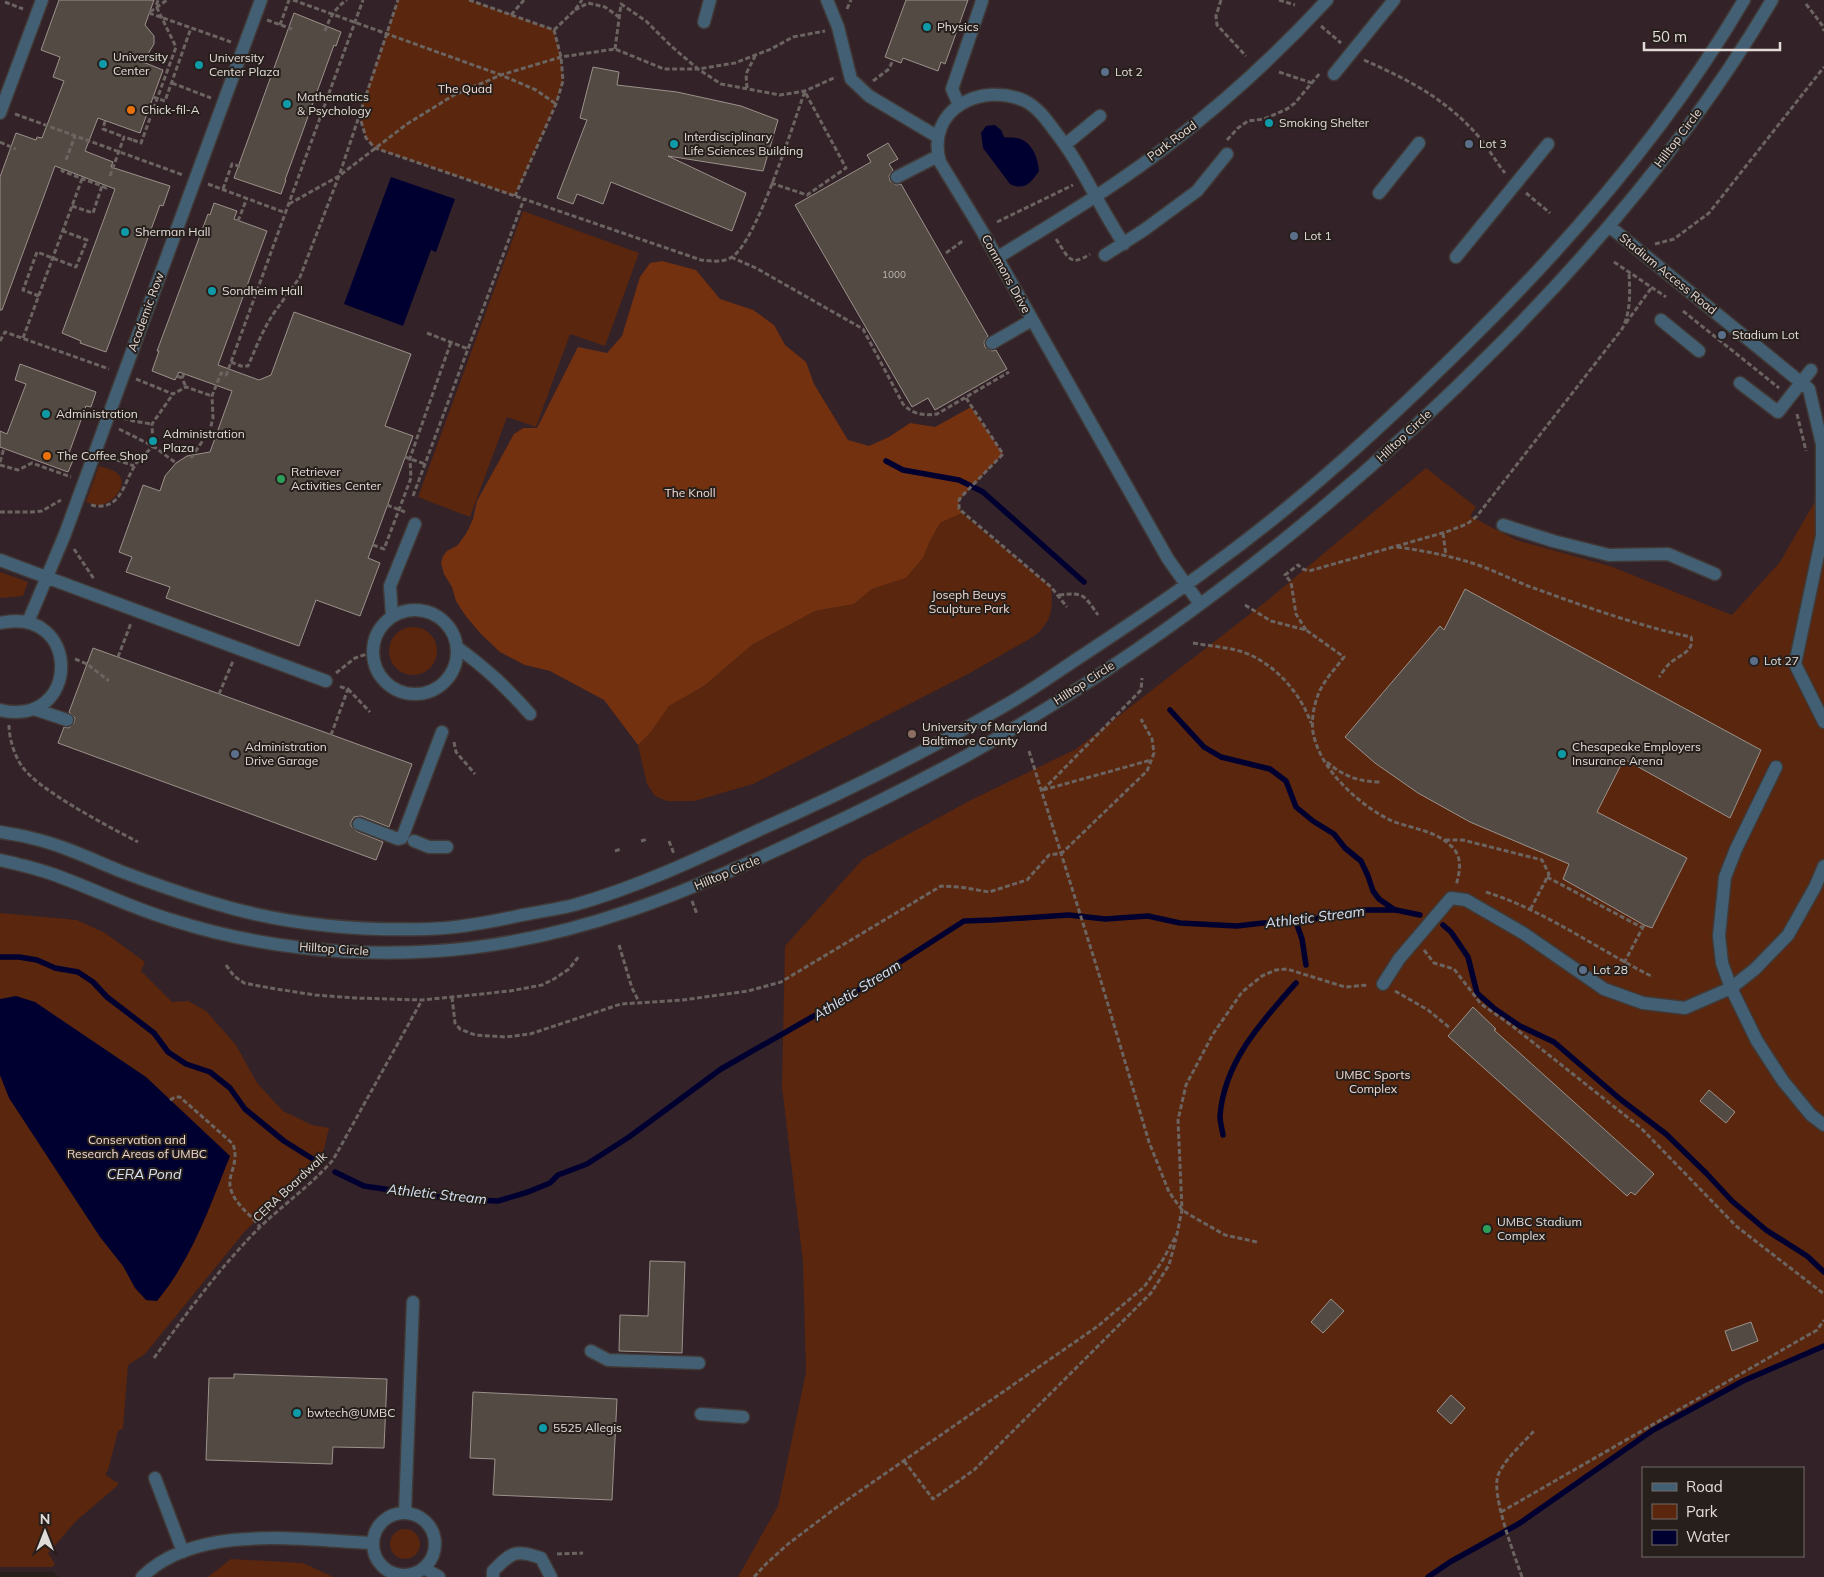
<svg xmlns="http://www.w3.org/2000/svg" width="1824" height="1577" font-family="Mulish,sans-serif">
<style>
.education{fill:#342229;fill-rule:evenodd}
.green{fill:#5a260d}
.forest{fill:#73310f}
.water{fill:#000030}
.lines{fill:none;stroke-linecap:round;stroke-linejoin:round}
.stream{stroke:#000030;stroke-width:5.5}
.building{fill:#534a44;stroke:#9b928b}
.minor-casing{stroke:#413936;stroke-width:15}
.path{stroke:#6b6460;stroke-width:3;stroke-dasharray:5 2.5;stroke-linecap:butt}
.minor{stroke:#435f73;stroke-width:12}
.path-bridge{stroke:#6b6460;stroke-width:3;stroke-dasharray:5 2.5;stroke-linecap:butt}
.culture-dot{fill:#0f9aa8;stroke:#271f1b;stroke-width:2}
.service-dot{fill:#5c6f8a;stroke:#271f1b;stroke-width:2}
.food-dot{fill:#e8710a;stroke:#271f1b;stroke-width:2}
.leisure-dot{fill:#2e9e5b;stroke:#271f1b;stroke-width:2}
.education-dot{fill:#8d6e63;stroke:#271f1b;stroke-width:2}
.labels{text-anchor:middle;stroke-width:4;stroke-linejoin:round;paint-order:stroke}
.number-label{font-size:10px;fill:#beb8b4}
.poi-label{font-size:12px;fill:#e2dcd9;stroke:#271f1b;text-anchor:start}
.park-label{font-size:12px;fill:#f1dbd2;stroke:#271f1b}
.street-label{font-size:12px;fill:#e2dcd9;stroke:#271f1b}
.water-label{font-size:14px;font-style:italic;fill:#d6e1f3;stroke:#271f1b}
</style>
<rect width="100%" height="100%" fill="#271f1b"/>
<path class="education" d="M0,0H1824V1577H59L53,1572H0ZM1643,1468H1803V1556H1643Z"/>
<path class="green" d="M398,0H469L554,30L561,57L563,81L556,104L515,196L375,148L366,138L359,114Z
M523,211L639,253L605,346L570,334L536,427L507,417L470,517L418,497Z
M99,466C105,468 112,469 117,473C130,484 113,503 101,505C96,506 91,503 86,502Z
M1426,468L1476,507L1470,516L1516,540L1610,566L1732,615L1780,562L1824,486V1346L1743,1381L1653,1430L1562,1493L1430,1577H738L778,1506L806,1372L803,1262L782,1087L785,946L863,859L969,801L1076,749L1268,600Z
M962,513L1051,587C1053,610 1052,622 1033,637L970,673L753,784L694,801H667L655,796L647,784L638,745L651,732L669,706L704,686L752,645L815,611L854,604L872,589L906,578L923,558L929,543L940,523Z
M0,572L28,582L23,596L0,598Z
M389 651a24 24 0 1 1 48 0a24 24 0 1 1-48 0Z
M0,913L77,920L105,933L145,962L141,971L172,1002L188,1001L206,1011L236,1045L257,1083L283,1111L312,1125L329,1128L323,1153L315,1168L245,1231L145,1354L128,1365L123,1428L118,1431L108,1470L105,1474L114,1481L119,1483L116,1487L77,1520L48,1553L55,1564L52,1567H0Z
M390 1544a15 15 0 1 1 30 0a15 15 0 1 1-30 0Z
M231,1559L303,1563L333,1577H208Z"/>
<path class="forest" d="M662,261L696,270L720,299L753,310L774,325L785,345L806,362L814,384L848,440L869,446L889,437L910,423L935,427L971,407L1003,454L959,500V508L962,513L940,523L929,543L923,558L906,578L872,589L854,604L815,611L752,645L704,686L669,706L651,732L638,745L604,700L550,671L525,665L500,652L480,633L465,615L456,601L452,587L444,574L441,563L443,556L447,551L458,545L467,532L473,519L477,501L514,434L523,428H537L578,347L607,353L622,336L640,277L650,263Z"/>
<path class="water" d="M995,125L1001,130L1004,137C1008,138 1012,137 1016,138C1032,140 1038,158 1039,171C1031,183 1024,191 1010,184L983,148L981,133L986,126Z
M391,177L455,199L436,252L431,250L403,326L344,304Z
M16,996L35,1002L146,1077L230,1156C210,1206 192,1259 157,1301L146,1300L135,1288L123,1266L100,1237L9,1098L0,1075V999Z"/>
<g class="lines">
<path class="stream" d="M886,461L903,470L959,480L983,492L1084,582
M1170,710L1204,747L1221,757L1270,769L1286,781L1296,807L1313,821L1334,834L1345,848L1361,861L1368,876L1373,891L1379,899L1395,910
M1296,922L1302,939L1306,965
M1443,925L1451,932L1468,957L1477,993L1495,1009L1520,1026L1554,1042L1620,1099L1666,1134L1706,1173L1732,1201L1766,1230L1807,1256L1824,1272
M0,957H19L37,960L55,968L78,972L93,982L107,997L154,1033L168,1052L186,1064L210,1072L230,1088L245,1109L284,1141L316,1161
M1223,1135C1222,1129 1220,1122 1220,1116C1224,1062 1262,1021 1296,983
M335,1172L364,1186L452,1199L498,1201L528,1192L550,1183L558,1175L587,1164L629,1137L721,1069L812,1017L840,1003L872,980L964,921L992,920L1069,915L1105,919L1148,916L1180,923L1237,926L1263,923L1299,922L1359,910H1396L1420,915
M1428,1577L1450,1562L1520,1523L1653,1430L1743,1381L1824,1346"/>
</g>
<path class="building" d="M59,0H154L145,25L154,36V44L143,62L163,70L140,133L98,118L85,151L113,162L111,167L170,186L163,206L160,205L106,352L80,343L81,341L62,333L115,189L55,166L2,310H0V177L16,133L36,140L37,137L42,138L64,81L53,77L60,57L41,50Z
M906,0H968L945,64L941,62L938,71L903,58L901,63L885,57Z
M294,13L341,32L336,46L334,45L285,180H286L281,194L234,178Z
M593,67L619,72L617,85L677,92L741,106L778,120L763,171L668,156L746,193L732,231L611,182L603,204L577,194L573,204L557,198L587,120L580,118Z
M888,143L898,159L889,164L893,170L889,176L890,181L896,185L901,184L988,336L984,342L985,347L992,351L996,350L1007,369L935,410L928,398L912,407L795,205L871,162L867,155Z
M214,203L237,211L234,219L267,231L218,365L259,380L271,375L294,312L411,354L385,426L413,436L368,558L380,563L360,616L316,600L299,646L166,598L170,587L126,572L132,557L119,552L143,485L160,491L165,476L176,463L187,456L210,452L232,391L179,372L175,380L152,371L159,351H157L208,214L210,215Z
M20,364L96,392L91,407L86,406L68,456L74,458L68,472L0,447V431L7,434L26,384L15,380Z
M1465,589L1761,750L1730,818L1624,759L1597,812L1687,858L1652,928L1644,925L1563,879L1569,864L1470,822L1418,793L1375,763L1345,737L1440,626L1444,630Z
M93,648L412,764L389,827L361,816L354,817L351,822V826L356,831L383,842L376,860L58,743L64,727L69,728L74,723L75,718L69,712Z
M1473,1007L1496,1029L1494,1030L1654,1174L1635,1195L1631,1192L1627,1196L1448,1036Z
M1709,1090L1735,1112L1726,1123L1700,1101Z
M650,1261L685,1262L682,1353L619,1351L620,1315L648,1316Z
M1331,1299L1344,1311L1323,1333L1311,1322Z
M1751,1322L1758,1341L1732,1351L1725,1331Z
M234,1374L387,1379L384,1448L333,1447L332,1464L206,1460L209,1378H234Z
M473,1392L617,1399L612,1500L493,1495L495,1459L470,1458Z
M1451,1395L1465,1408L1451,1424L1437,1411Z"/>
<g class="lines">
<g class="minor-casing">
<path id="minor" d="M827,0L838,27L851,79L869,96L938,137
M704,22L710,0
M1334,74L1394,0
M959,105L952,89L982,1
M0,113L42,0
M1066,144L1100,116
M897,177L938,156
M1379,193L1419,143
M1609,226L1809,389L1822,444V536L1795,664L1824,722
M1124,244C1099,207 1082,165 1054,130C1046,119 1037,107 1025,101C981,81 925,110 940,162L982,231L1168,559L1200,604
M1105,255L1144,230L1197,191L1227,154
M1456,257L1548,144
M997,258C1056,221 1116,186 1171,143C1227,100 1279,52 1327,0
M1661,320L1699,351
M992,343L1032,320
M1740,383L1778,412L1811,370
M1503,525L1553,541L1609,555L1668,554L1715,574
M0,560L326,681
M373 652a42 42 0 1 1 84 0a42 42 0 1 1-84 0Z
M392,616L390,586L415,524
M28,622L65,534L261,0
M0,623C82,605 81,729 0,710
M458,648C487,669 506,687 530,714
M34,709L67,720
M1776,767L1736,849L1725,877L1719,936L1722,963L1731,988L1757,1041L1783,1081L1811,1115L1824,1125
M359,824L398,839L402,838L442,732
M0,832C10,834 21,835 31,838C62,845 91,859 120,871C149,882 180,893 210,902C280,924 355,931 428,929C460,928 491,922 522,915C539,912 557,909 574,905C638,887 699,858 759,830C843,793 924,753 1004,706C1031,691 1057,672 1083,655C1127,626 1171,597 1213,565C1304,499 1387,422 1467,343C1571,241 1670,126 1744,0
M414,841L429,847H447
M0,860C17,864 35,868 52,874C92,888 131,908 172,920C256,947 349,957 437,951C573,942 691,891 813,833C865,809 916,783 966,756C1162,646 1343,503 1500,344C1602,241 1698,126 1772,0
M1383,984L1399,959L1451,898L1466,900L1523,933L1604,989L1643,1003L1685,1008L1731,988L1755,969L1788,935L1815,887L1824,866
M591,1351L608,1360L699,1363
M701,1414L743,1417
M155,1478L183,1552
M405,1512L413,1302
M373 1544a31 31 0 1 1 62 0a31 31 0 1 1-62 0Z
M424,1568L439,1577
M142,1577C197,1523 301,1540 372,1543
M493,1577V1571C512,1552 515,1549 541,1558L551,1577"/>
</g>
<path class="path" d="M293,0L501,75L536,90L556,104
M469,0L554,30L561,57L563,81L556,104L515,196
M1221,0L1216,16L1217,25L1246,56
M1279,0L1295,5
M5,2L23,9
M1806,4L1822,25L1824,31
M847,9L851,0
M575,10L588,3L605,7L619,17
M150,12L167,0
M149,13L231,42
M511,15L524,0
M267,20L292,29
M280,25L289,0
M1321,26L1341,43
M554,30L575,10L582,0
M325,31C330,17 335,8 347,0
M615,49L621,4L646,21L671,46L698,69L735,63L771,49L793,37L825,31
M1364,60C1411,81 1446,99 1480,138C1489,149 1496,162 1505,173
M1279,72L1312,83
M873,81L889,69L893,60
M172,83L211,98
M747,88L746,74L755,56
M153,97L165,101L191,28
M15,114L183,175
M359,114L366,138L375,148L524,199
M105,121L103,129L124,137
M1227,140L1238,128L1248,121L1264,119L1287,109L1295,103L1320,73
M0,142L16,149
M66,160L75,136
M63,169L62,171L102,186L106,188L107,186
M110,176L124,137L133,140
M771,183L807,195L846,168L805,92
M208,184L286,213
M223,189L232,164L242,167
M1526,193L1550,213
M289,204L339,176L407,124L454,95L501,75L561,57L615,49L664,69H698L721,84L780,95L805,91L836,77
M72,206L93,213L102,186
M238,221L247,198
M997,222L1073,185
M1056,239C1068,256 1069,268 1090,254
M1655,244L1674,239L1709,213L1824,67
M946,253L964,240
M731,257L756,268L863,329L903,404C912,414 924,416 937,414L1009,372
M1614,262L1666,297
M39,296L23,290L37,252L76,267L87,240L63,231
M1683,311L1779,388
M1626,323L1652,287
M427,333L468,349
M23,338L82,179
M0,341L5,332L109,369
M231,362L241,366H248C257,345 265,324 279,306C286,296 293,287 300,277L339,176L398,0
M184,374L182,378L186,387
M177,376L182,378
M136,379L173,394L186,387L212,396
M966,398L1003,454L962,496L959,500V509L1051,587L1067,607
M1797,414L1806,451
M123,418L133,421L152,424
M119,429L153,446L176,463
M109,457L134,466
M405,457L425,464
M191,458L210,430L213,418L212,396L221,373L226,375L227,373L363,0
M0,462L4,448
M0,465L18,470L32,463L71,477
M413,496L524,199L701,260C711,261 723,263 732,257C757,241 793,124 805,91
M91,505C120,512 123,485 134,467C138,459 147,453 153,446L152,424L173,394
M387,505L405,512
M0,512H32L42,511L61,500
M1443,533L1446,556
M373,545L384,549L411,478L410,458L451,342
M1397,547C1425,551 1452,556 1478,565C1495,571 1511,579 1528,586C1581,605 1635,625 1691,637C1695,652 1678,655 1669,664C1665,668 1662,673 1659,677
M74,549L94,579
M1059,595C1084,592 1084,595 1098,615
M1245,605L1271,621L1306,630L1344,657C1336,668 1323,681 1318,695C1314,705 1311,721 1313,732C1319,769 1360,806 1392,821C1413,829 1439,831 1454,849C1463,860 1459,874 1456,886
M1306,630L1296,614L1291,582L1285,575L1298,565L1303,569L1309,571L1446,532L1467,524L1477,516L1622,329C1631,312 1630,292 1629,273
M1193,643C1210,646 1227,647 1243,652C1274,663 1300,692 1311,723
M118,657L131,623
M75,659L87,664L109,681
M336,673L355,658L373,652
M348,689L370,712
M219,694L233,661
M9,725C9,739 15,758 24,769C34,781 47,789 60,798C85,814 111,828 138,842
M331,735L348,689L338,686
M454,742L456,752L475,774
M1029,751L1097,968L1149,1142L1169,1192L1182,1210L1190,1215L1225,1235L1257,1242
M1327,762C1344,777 1360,782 1382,782
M1043,790L1141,690L1142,678
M1043,790L1151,760
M1445,840H1463L1542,860L1549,874L1530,910
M641,841L648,839
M669,841L674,854
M615,851L621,849
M1547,877L1643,928
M1486,892C1546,911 1597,949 1653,977
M692,901L697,914
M619,945L632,988L640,1004
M1424,950L1434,963L1454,969L1481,1004L1511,1025L1641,1128L1736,1226L1824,1294
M1624,963L1644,925
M226,965L234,976L244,983L270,988L315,995L355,998L422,1000L510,991L542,985L554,979L569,969L579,956
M1395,991L1428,1010L1450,1028
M452,997L455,1023L460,1029L475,1035L506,1037L530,1034L621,1004L683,1000L748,991L781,982L941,886L960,887L989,892L1027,880L1049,855L1062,853L1147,771L1154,753L1152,739L1141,719
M170,1100L175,1097H180L233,1144C240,1164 226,1175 231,1190C235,1204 251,1215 260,1227
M154,1358C187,1313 220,1267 260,1227C284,1204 311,1185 333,1160L422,1000
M904,1461L933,1499L974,1470L1151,1293L1169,1265L1176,1239
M1501,1512L1817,1330L1824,1320
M557,1554L583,1553
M754,1577L766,1564L788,1544L837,1507L1098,1326L1144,1287L1161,1263L1177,1234L1182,1210L1178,1120L1186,1085L1213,1034L1242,992L1262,976L1276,970L1287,969L1345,987L1368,985
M1522,1577C1515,1556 1489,1491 1499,1473C1507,1457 1522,1444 1534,1431"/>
<use href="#minor" class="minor"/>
<path class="path-bridge" d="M133,140L141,143L176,47L156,6L158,0"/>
</g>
<g class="culture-dot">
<circle cx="927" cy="27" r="5"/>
<circle cx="103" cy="64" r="5"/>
<circle cx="199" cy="65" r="5"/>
<circle cx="287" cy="104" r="5"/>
<circle cx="1269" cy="123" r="5"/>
<circle cx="674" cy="144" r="5"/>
<circle cx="125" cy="232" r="5"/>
<circle cx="212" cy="291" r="5"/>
<circle cx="46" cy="414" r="5"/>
<circle cx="153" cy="441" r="5"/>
<circle cx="1562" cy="754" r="5"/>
<circle cx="297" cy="1413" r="5"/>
<circle cx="543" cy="1428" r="5"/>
</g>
<g class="service-dot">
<circle cx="1105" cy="72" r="5"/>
<circle cx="1469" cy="144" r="5"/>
<circle cx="1294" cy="236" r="5"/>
<circle cx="1722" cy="335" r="5"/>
<circle cx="1754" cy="661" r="5"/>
<circle cx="235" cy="754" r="5"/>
<circle cx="1583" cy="970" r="5"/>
</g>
<g class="food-dot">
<circle cx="131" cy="110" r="5"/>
<circle cx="47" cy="456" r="5"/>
</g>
<g class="leisure-dot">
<circle cx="281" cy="479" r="5"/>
<circle cx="1487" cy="1229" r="5"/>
</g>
<circle class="education-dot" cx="912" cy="734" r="5"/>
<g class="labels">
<g class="number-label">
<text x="894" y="278">1000</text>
</g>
<g class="poi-label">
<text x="937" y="31">Physics</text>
<text x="113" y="61">University<tspan x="113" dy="14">Center</tspan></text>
<text x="209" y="62">University<tspan x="209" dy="14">Center Plaza</tspan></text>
<text x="1115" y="76">Lot 2</text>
<text x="297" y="101">Mathematics<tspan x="297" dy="14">&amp; Psychology</tspan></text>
<text x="141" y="114">Chick-fil-A</text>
<text x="1279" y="127">Smoking Shelter</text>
<text x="684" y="141">Interdisciplinary<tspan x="684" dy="14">Life Sciences Building</tspan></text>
<text x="1479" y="148">Lot 3</text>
<text x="135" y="236">Sherman Hall</text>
<text x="1304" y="240">Lot 1</text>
<text x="222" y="295">Sondheim Hall</text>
<text x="1732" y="339">Stadium Lot</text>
<text x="56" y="418">Administration</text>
<text x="163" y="438">Administration<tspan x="163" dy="14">Plaza</tspan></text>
<text x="57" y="460">The Coffee Shop</text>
<text x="291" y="476">Retriever<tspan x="291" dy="14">Activities Center</tspan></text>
<text x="1764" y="665">Lot 27</text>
<text x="922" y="731">University of Maryland<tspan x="922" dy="14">Baltimore County</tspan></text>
<text x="245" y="751">Administration<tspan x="245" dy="14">Drive Garage</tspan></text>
<text x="1572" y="751">Chesapeake Employers<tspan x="1572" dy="14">Insurance Arena</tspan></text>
<text x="1593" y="974">Lot 28</text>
<text x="1497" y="1226">UMBC Stadium<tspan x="1497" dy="14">Complex</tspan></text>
<text x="307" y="1417">bwtech@UMBC</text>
<text x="553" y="1432">5525 Allegis</text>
</g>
<g class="park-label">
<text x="465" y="93">The Quad</text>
<text x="690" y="497">The Knoll</text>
<text x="969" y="599">Joseph Beuys<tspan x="969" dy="14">Sculpture Park</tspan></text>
<text x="1373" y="1079">UMBC Sports<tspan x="1373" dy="14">Complex</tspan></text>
<text x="137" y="1144">Conservation and<tspan x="137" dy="14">Research Areas of UMBC</tspan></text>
</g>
<g class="street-label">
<text transform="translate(1678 138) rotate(-53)" y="4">Hilltop Circle</text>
<text transform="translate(1172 141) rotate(-37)" y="4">Park Road</text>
<text transform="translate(1006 274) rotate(61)" y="4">Commons Drive</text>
<text transform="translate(1668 274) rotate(39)" y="4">Stadium Access Road</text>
<text transform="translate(146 312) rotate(-70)" y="4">Academic Row</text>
<text transform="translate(1404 436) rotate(-43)" y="4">Hilltop Circle</text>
<text transform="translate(1084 683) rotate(-33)" y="4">Hilltop Circle</text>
<text transform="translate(727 873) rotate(-23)" y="4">Hilltop Circle</text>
<text transform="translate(334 949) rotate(4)" y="4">Hilltop Circle</text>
<text transform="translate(290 1187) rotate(-43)" y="4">CERA Boardwalk</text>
</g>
<g class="water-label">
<text transform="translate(1315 917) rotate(-7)" y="5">Athletic Stream</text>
<text transform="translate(857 990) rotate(-32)" y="5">Athletic Stream</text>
<text x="144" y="1179">CERA Pond</text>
<text transform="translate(437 1194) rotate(6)" y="5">Athletic Stream</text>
</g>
</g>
<rect x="1642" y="1467" width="162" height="90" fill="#271f1b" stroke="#726b67"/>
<rect x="1652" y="1483" width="25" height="8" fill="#435f73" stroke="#726b67"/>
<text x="1686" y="1492" font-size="15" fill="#e2dcd9">Road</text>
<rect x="1652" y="1504" width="25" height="15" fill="#5a260d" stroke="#726b67"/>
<text x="1686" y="1517" font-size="15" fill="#e2dcd9">Park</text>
<rect x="1652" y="1530" width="25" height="15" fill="#000030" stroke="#726b67"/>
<text x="1686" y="1542" font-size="15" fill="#e2dcd9">Water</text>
<g transform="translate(45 1532)" stroke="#271f1b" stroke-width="4" paint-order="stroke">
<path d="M0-4L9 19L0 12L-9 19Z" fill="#e2dcd9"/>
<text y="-8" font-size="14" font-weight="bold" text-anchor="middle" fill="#e2dcd9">N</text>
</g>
<path d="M1644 42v8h136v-8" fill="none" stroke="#e2dcd9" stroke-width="2.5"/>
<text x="1652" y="42" font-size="15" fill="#e2dcd9" stroke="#271f1b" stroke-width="4" paint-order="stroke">50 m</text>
</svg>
